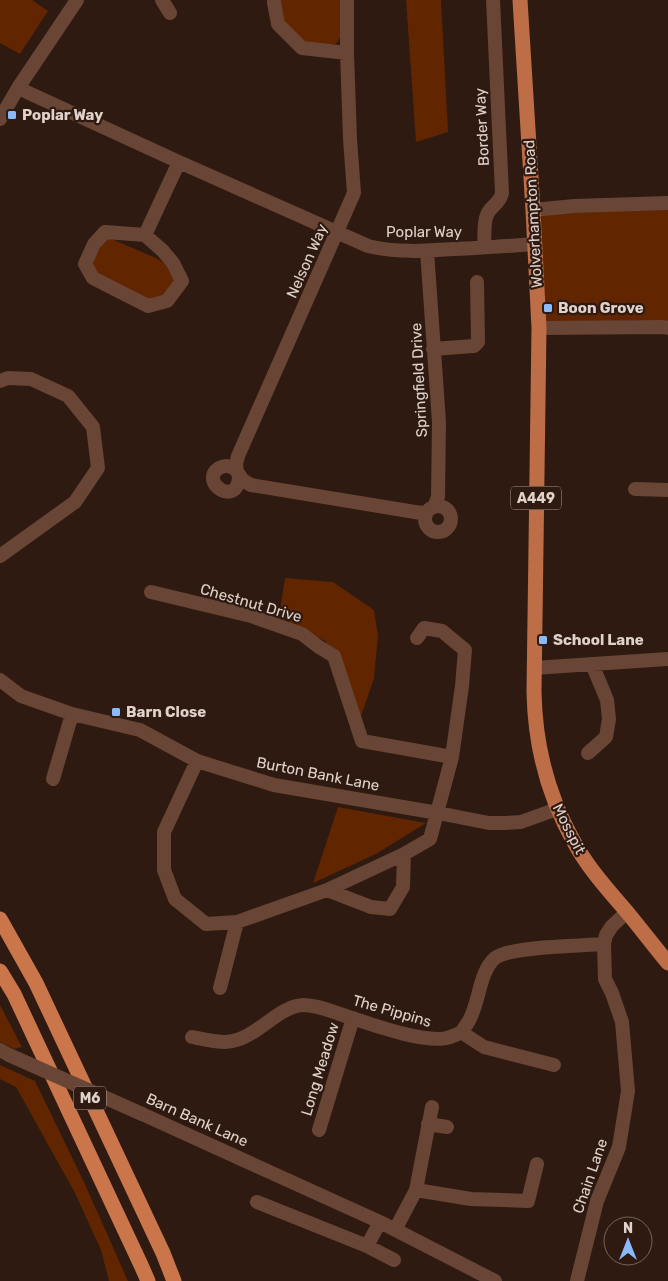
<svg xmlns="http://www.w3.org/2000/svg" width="668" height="1281" font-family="Rubik,sans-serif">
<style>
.green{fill:#612500}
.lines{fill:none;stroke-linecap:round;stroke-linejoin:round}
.minor{stroke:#684534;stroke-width:14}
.trunk{stroke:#bd6e47;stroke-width:15}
.motorway{stroke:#cb754a;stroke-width:15}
.minor-bridge{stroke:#684534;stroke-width:14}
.poi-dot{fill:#8abafc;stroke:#2e1a11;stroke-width:2}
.labels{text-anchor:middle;stroke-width:4.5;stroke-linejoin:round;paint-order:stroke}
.shield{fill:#2e1a11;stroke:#ab9b93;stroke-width:1}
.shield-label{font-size:14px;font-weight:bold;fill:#e0d2cb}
.poi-label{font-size:15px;font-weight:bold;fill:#e0d2cb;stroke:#2e1a11;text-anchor:start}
.street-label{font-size:15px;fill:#e0d2cb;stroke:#2e1a11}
</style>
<rect width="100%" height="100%" fill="#2e1a11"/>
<path class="green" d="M0,0H32L48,11L20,54L0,43Z
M279,0H341L342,34L336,44L322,46L302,41L282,22Z
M406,0H441L448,132L416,142Z
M668,209V322L633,320L546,323L539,214Z
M107,237L156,258L173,269L177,280L166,295L150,302L93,278L90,263Z
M285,578L333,582L374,610L378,636L374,678L359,722L334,656L325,641L279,617Z
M338,807L426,823L376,854L313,883Z
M0,1005L22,1047L14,1049L0,1042Z
M0,1065L35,1081L84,1182L128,1281H109L101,1250L75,1193L16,1087L0,1079Z"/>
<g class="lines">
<path class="minor" d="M162,0L170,13
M274,0V3L278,24L302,48L347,53
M18,88L179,162L368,246C397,253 425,251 454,249C481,248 508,246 535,244
M0,119L18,88L77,0
M533,210L574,206L668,203
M145,235L163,251L173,263L182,281L167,301L148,306L93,278L85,264L94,244L105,232L145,235L179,162
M484,247C485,239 483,223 487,215C490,206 500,204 502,193L493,0
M427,251L439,422L438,497L434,507
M539,328L663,327L668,328
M433,349L474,346L478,342L477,282
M0,381L8,378L31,379L68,396L93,427L98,468L75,502L0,556
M237,472L236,464L238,456L354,193L350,139L347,53V0
M239,476C238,509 198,482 219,468C223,466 227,465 231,467C238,469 239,477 244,481C246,482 249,484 251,485L421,513L427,512
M635,489L668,490
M425 519a13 13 0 1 1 26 0a13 13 0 1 1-26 0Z
M151,592L251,616L302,634L319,647L334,656L362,741L452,757
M534,668L668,659
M0,680L21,696L72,714L140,730L197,761L274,785L438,813L489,823H505L521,822L557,809
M588,753L606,737L609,719L607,700L592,664
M197,761L164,832V870L175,899L206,924L237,922L327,890L404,854L430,839L452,757L462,686L465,650L442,631L424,628L417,638
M53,779L72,714
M327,890L371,907L390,909L403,887L404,854
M220,988L237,922
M461,1032L484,1047L554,1065
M192,1037C202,1039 215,1042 225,1042C256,1041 275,1007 303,1005C315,1005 326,1009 337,1013C362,1021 427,1046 450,1037C453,1036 458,1034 460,1033C463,1031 465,1026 467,1024C480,1005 478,973 495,958C510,946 582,946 604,944
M0,1050L9,1055
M142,1114L380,1222L495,1281
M428,1124L447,1127
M319,1130L353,1018
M416,1190L471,1199L528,1201L537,1164
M257,1202L367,1246L394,1260
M395,1230L416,1190L432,1107
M367,1246L380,1222
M577,1281L597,1201L619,1147L628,1091L622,1022L612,993L605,979L604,944L606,935L612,926L627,912"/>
<path class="trunk" d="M520,0L533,210L539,328L534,692C535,745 548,796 574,842C588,868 608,890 627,912C641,929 654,946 668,963"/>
<path class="motorway" d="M0,919L36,983L163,1253L174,1281
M0,971L14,994L141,1265L148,1281"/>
<path class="minor-bridge" d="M9,1055L142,1114"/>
</g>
<g class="poi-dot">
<rect x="7" y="110" width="10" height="10" rx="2.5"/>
<rect x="543" y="303" width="10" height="10" rx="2.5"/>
<rect x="538" y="635" width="10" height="10" rx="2.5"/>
<rect x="111" y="707" width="10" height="10" rx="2.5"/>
</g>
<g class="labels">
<g class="shield">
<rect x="511" y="486.5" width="50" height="23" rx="4"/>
<rect x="74" y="1086.5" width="32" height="23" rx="4"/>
</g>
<g class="shield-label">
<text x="536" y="503">A449</text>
<text x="90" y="1103">M6</text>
</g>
<g class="poi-label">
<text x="22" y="120">Poplar Way</text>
<text x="558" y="313">Boon Grove</text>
<text x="553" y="645">School Lane</text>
<text x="126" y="717">Barn Close</text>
</g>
<g class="street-label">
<text transform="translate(482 127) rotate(-93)" y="5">Border Way</text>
<text transform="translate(533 214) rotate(-93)" y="5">Wolverhampton Road</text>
<text x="424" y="237">Poplar Way</text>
<text transform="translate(307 261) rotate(-66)" y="5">Nelson Way</text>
<text transform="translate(419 380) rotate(-93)" y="5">Springfield Drive</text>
<text transform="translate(251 603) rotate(16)" y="5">Chestnut Drive</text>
<text transform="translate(318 774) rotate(11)" y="5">Burton Bank Lane</text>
<text transform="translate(569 829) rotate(63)" y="5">Mosspit</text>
<text transform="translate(392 1011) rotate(16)" y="5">The Pippins</text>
<text transform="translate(320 1069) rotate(-73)" y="5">Long Meadow</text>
<text transform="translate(197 1120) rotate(24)" y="5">Barn Bank Lane</text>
<text transform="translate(590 1176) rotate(-71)" y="5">Chain Lane</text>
</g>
</g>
<g transform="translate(628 1241)"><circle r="24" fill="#2e1a11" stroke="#75645b"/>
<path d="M0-4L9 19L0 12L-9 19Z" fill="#8abafc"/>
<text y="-8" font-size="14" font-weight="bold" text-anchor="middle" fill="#e0d2cb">N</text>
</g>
</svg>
